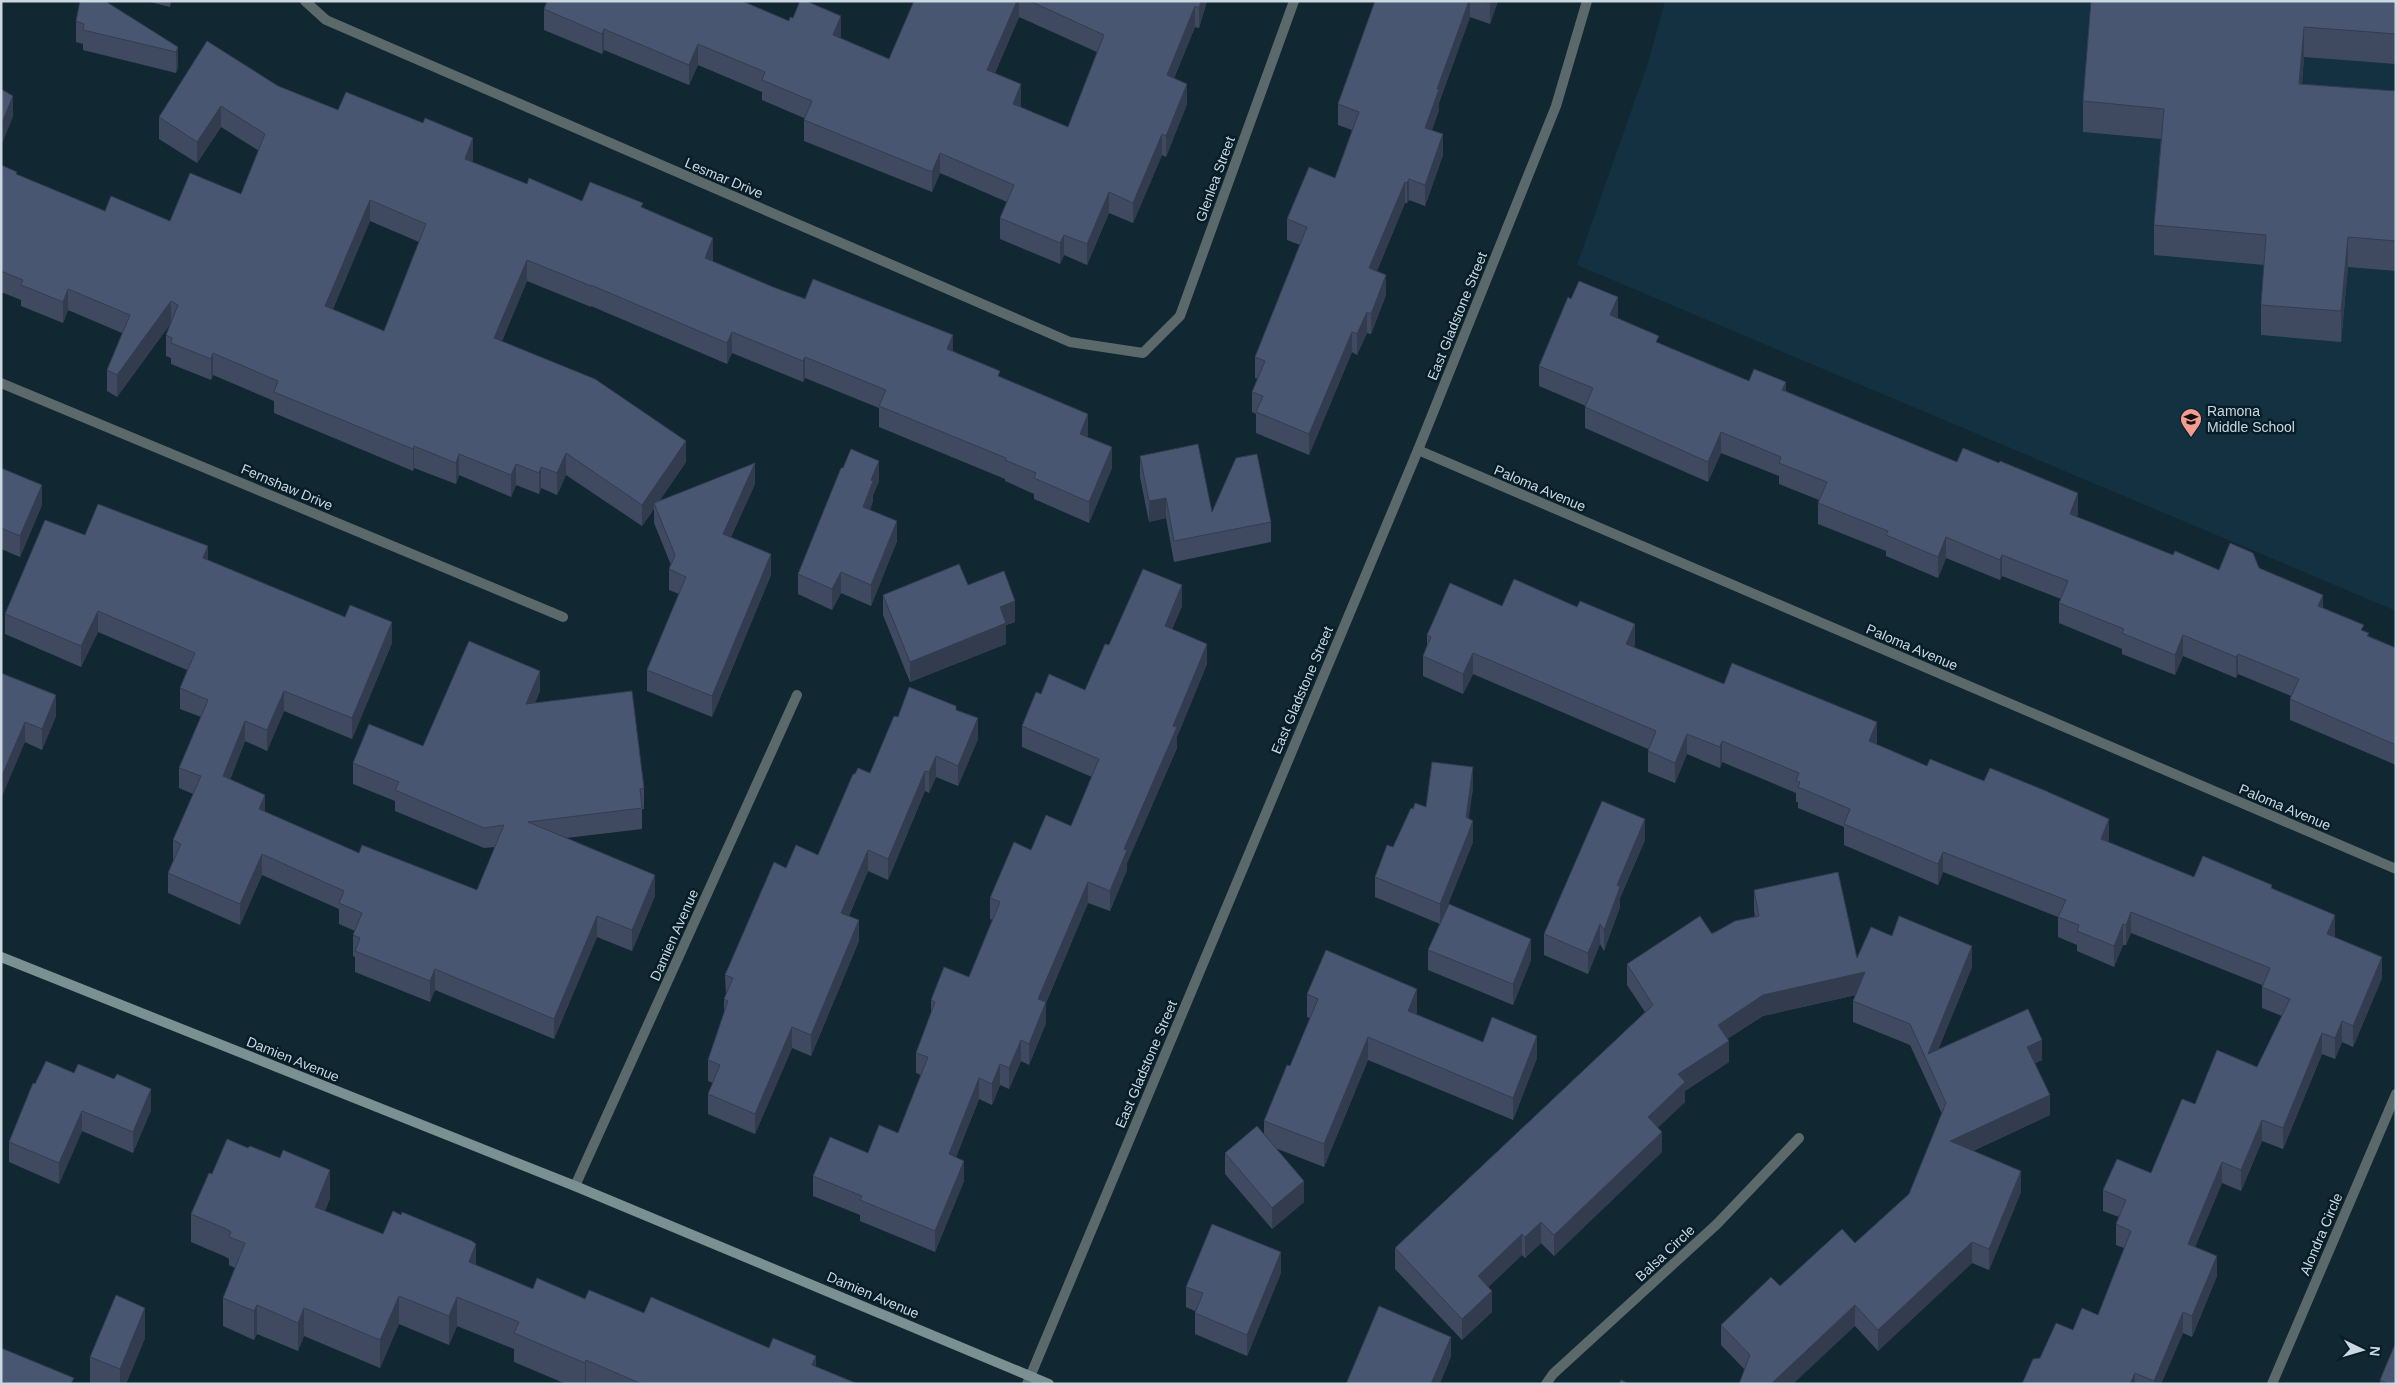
<svg xmlns="http://www.w3.org/2000/svg" width="2397" height="1385" font-family="Arial,sans-serif">
<style>
.built{fill:#133140}
.lines{fill:none;stroke-linecap:round;stroke-linejoin:round}
.minor{stroke:#5c696a;stroke-width:10}
.tertiary{stroke:#5c696a;stroke-width:10}
.secondary{stroke:#7b9092;stroke-width:10}
.wall{fill:#3f4a61;fill-rule:evenodd}
.shaded-wall{fill:#333c4f}
.building{fill:#495671;stroke:#333c4f;fill-rule:evenodd}
.labels{text-anchor:middle;stroke-width:5;stroke-linejoin:round;paint-order:stroke}
.street-label{font-size:14px;fill:#cbd8e0;stroke:#071d28}
.poi-label{font-size:14px;fill:#cbd8e0;stroke:#071d28;text-anchor:start}
</style>
<rect width="100%" height="100%" fill="#112732"/>
<path class="built" d="M1665,1H2396V611L1577,265L1648,63Z"/>
<g class="lines">
<path class="minor" d="M305,1L326,20L1070,342L1143,353L1180,316L1294,1
M1,383L563,617
M1418,450L2396,869
M575,1186L797,695
M1546,1384L1553,1374L1717,1224L1799,1138
M2272,1384L2396,1094"/>
<path class="tertiary" d="M1027,1384L1418,450L1556,106L1587,1"/>
<path class="secondary" d="M1,957L575,1186L1049,1384"/>
</g>
<path class="wall" d="M146,1H171L170,7Z
M914,1H1207L1199,28L1195,27L1174,78L1187,104L1166,157L1162,155L1133,223L1109,213L1087,265L1064,255L1060,264L1000,239V218L1007,202L940,173L932,192L804,141V118L762,100V92L698,65L689,85L604,50L602,54L544,30V9L789,21L841,37V38L889,59ZM1019,17L1097,52L1068,127L1021,107V105L995,73Z
M1375,1H1498L1490,24L1470,17L1439,103V110L1432,130L1443,155L1425,206L1409,200L1407,203H1405L1377,271L1386,295L1371,334L1367,333L1357,355L1352,352L1309,455L1256,433V414L1252,412V392L1258,379L1255,378V357L1300,245L1287,240V219L1335,178L1352,130L1338,125V104Z
M2091,1H2396V64L2304,57L2302,84L2396,91V271L2348,267L2341,342L2261,335V305L2264,265L2154,255V225L2161,139L2083,132V101Z
M76,21L178,47V68L176,73L83,50V44L76,42Z
M278,86L338,110L473,160L472,162L527,184L582,201L643,208L713,260L712,261L773,287L953,351L1000,377L1088,435L1087,437L1112,468L1089,523L1034,499V494L1005,481V479L879,427V408L805,378L803,382L732,353L727,364L591,306V307L527,281L502,341L686,462L660,500L755,484L731,537L771,575L712,717L647,691V670L679,594L669,590V569L671,565L654,523V509L642,526L566,475L557,495L541,488L539,494L516,485L511,497L459,475L456,484L414,468L413,471L274,413V401L213,375L211,380L171,364V358L166,356V335L171,323L117,397L107,391V370L122,333L68,310L63,323L21,306V300L1,292V165L17,175L105,211L170,221L241,194L259,151L221,127L197,163L159,139V117ZM370,221L419,242L384,331L333,309Z
M1571,299L1618,318L1659,343L1749,381L1786,391L2078,514L2077,517L2173,555L2219,570L2259,568L2323,608L2364,631L2369,636L2396,648V765L2290,720V699L2291,696L2238,674L2236,678L2183,656L2175,675L2122,654V649L2059,623V603L2061,599L2002,576L2000,580L1946,558L1938,578L1886,556V551L1818,524V503L1819,500L1779,484V476L1721,453L1708,482L1585,428V407L1586,406L1539,386V366Z
M1140,456L1212,512L1271,522V542L1174,562L1166,518L1149,522L1140,477Z
M1,468L42,505L20,557L1,549Z
M879,481L873,495V501L870,510L897,541L871,606L841,593L832,610L798,594V574Z
M85,535L208,560L392,643L352,739L284,711L267,751L245,741L230,780L265,812L359,853L477,890L495,847L484,848L395,811V801L353,784V763L423,746L540,691L535,703L644,788V809H642V829L566,838L655,896L632,951L597,937L554,1039L435,990L430,1002L355,972V957L353,956V935L355,931L339,924V909L262,875L240,925L168,893V873L173,861V840L193,794L179,788V768L201,717L180,709V688L187,670L98,632L81,667L5,634V614Z
M968,585L1015,622L1006,625V644L910,682L883,615V595Z
M1182,606L1172,629L1207,664L1177,737V748L1127,863V870L1110,911L1088,903L1046,1003V1023L1029,1065L1021,1061L1009,1089L1000,1085L992,1105L979,1099L956,1157L964,1181L935,1252L860,1221V1215L813,1196V1176L868,1153L898,1133L921,1075L916,1073V1053L931,1014V1000L969,977L992,920L990,919V898L1031,850L1071,826L1092,777L1022,747V726L1041,694L1085,690L1109,645Z
M1502,606L1577,607L1635,644L1634,647L1724,684L1877,742L1876,745L1927,766L2109,840L2108,842L2194,877L2272,889L2335,936V937L2382,978L2353,1047L2342,1042L2335,1059L2322,1054L2283,1149L2262,1141L2241,1191L2222,1183L2195,1247L2217,1276L2192,1337L2183,1333L2161,1384H2022L2040,1358L2073,1330L2098,1315L2124,1248L2116,1245V1224L2119,1217L2103,1211V1190L2151,1173L2195,1104L2257,1067L2282,1016L2262,1008V985L2131,933L2126,945H2123L2114,967L2077,951V945L2058,937V917L1943,872L1938,885L1844,845V827L1798,808V802H1796V793L1722,762L1720,768L1687,754L1675,783L1648,772V749L1473,674L1463,694L1423,676V656L1427,645V635Z
M1,673L56,716L42,750L25,742Z
M956,710L978,739L958,786L936,777L929,793L925,791L888,880L868,871L849,916L859,941L811,1056L792,1048L755,1134L708,1114V1094L713,1083L708,1081V1060L724,1012V999L726,996L725,975L786,868L818,855L855,774L870,773L898,717Z
M1473,788L1468,819L1473,842L1441,921L1531,960L1513,1005L1428,970V950L1440,924L1375,897V877L1393,847L1413,809L1426,807Z
M1645,840L1620,898V907L1604,951L1600,944L1588,974L1544,955V934Z
M1754,890L1857,958L1892,936L1972,967L1938,1050L2042,1060L2035,1063L2050,1115L1973,1151L2021,1192L1989,1270L1972,1263L1878,1351L1855,1326L1745,1370L1721,1345V1325L1780,1286L1855,1243L1909,1194L1942,1114L1910,1045L1853,1022V1001L1856,995L1763,1016L1727,1039L1729,1062L1685,1091V1102L1658,1127L1662,1152L1554,1256L1541,1243L1525,1258L1522,1255L1488,1287L1492,1312L1462,1340L1395,1269V1248L1645,1012L1627,985V964L1755,917L1754,911Z
M1307,994L1417,1012L1416,1014L1483,1042L1537,1058L1513,1120L1368,1060L1324,1167L1275,1148L1304,1202L1272,1229L1225,1174V1153L1264,1135V1121L1290,1066L1310,1018L1307,1017Z
M35,1084L151,1110L133,1153L82,1131L59,1184L9,1162V1142Z
M248,1148L280,1158L330,1198L325,1211L383,1234L476,1265L533,1289L585,1299L644,1313L769,1348L858,1384H566L514,1362V1349L457,1326L449,1345L399,1324L380,1368L304,1336L298,1351L257,1334L254,1340L223,1326V1298L235,1268L229,1265V1259L224,1256L191,1242V1214L212,1174Z
M1281,1273L1247,1356L1195,1334V1311L1186,1307V1287Z
M145,1338L126,1384H90V1357Z
M2380,1380L2396,1384H2380Z"/>
<path class="shaded-wall" d="M1017,1H1019V17L987,91V70Z
M1201,1H1207L1199,28V8Z
M1469,1H1470V17L1439,103V110L1425,149V128L1437,89Z
M1491,1H1498L1490,24V4Z
M1195,6V27L1167,96V75Z
M841,16V37L833,55V35Z
M2304,27V57L2299,114V84Z
M604,29V50L602,54V34Z
M698,44V65L689,85V65Z
M178,47V68L176,73V52Z
M1021,84V105L1013,125V104Z
M1187,84V104L1166,157V136Z
M13,96V117L1,146V125Z
M221,106V127L197,163V142Z
M1162,134V155L1133,223V203Z
M1443,134V155L1425,206V185Z
M473,138V160L465,180V159Z
M940,153V173L932,192V172Z
M1409,179V200L1407,203V183Z
M1405,182V203L1369,289V268Z
M1109,192V213L1087,265V244Z
M370,200V221L325,327V306Z
M1064,235V255L1060,264V243Z
M2348,237V267L2341,342V311Z
M713,238V260L705,279V258Z
M527,260V281L494,359V338Z
M1386,275V295L1371,334V314Z
M68,289V310L63,323V302Z
M1618,297V318L1610,315Z
M171,301V323L117,397V375Z
M1367,312V333L1357,355V334Z
M732,332V353L727,364V343Z
M1352,332V352L1309,455V434Z
M953,335V357L947,349Z
M213,353V375L211,380V359Z
M805,357V378L803,382V361Z
M1786,382V403L1782,390Z
M1088,414V435L1080,455V434Z
M1721,432V453L1708,482V462Z
M686,441V462L656,506L654,503V509L642,526V505Z
M414,446V468L413,471V449Z
M1112,447V468L1089,523V502Z
M566,453V475L557,495V473Z
M459,454V475L456,484V463Z
M879,461V481L873,495V501L863,528V507L871,480Z
M755,463V484L723,554V534Z
M516,464V485L511,497V475Z
M541,467V488L539,494V473Z
M42,485V505L20,557V536Z
M2078,493V514L2070,535V514Z
M1166,498V518L1149,522V501Z
M897,521V541L871,606V585Z
M1946,537V558L1938,578V557Z
M208,546V567L203,558Z
M771,554V575L712,717V696Z
M2002,555V576L2000,580V560Z
M841,572V593L832,610V589Z
M1182,585V606L1165,647V626Z
M2323,595V615L2318,606Z
M1015,601V622L1006,625V644L910,682V662L1000,607Z
M98,611V632L81,667V646Z
M392,622V643L352,739V718Z
M1635,624V644L1626,665V644Z
M2183,635V656L2175,675V655Z
M1207,644V664L1177,737V748L1127,863V870L1110,911V891L1124,849L1173,726Z
M1473,653V674L1463,694V674Z
M2238,654V674L2236,678V657Z
M540,671V691L526,724V704Z
M284,691V711L267,751V730Z
M56,695V716L42,750V729Z
M978,718V739L958,786V766Z
M245,721V741L223,797V776Z
M25,722V742L1,799V778Z
M1877,722V742L1869,762V741Z
M1687,734V754L1675,783V763Z
M1722,741V762L1720,768V747Z
M936,756V777L929,793V772Z
M1473,767V788L1466,838V817Z
M925,771V791L888,880V859Z
M265,795V816L259,809Z
M1645,819V840L1620,898V907L1604,951V930L1617,885Z
M2109,819V840L2101,860V839Z
M1473,821V842L1440,925V904Z
M868,850V871L841,933V913Z
M1943,852V872L1938,885V864Z
M262,854V875L240,925V904Z
M655,875V896L632,951V930Z
M1088,882V903L1046,1003V1023L1029,1065V1044L1038,999Z
M2131,912V933L2126,945V925Z
M2335,915V936L2327,955V934Z
M597,916V937L554,1039V1019Z
M859,920V941L811,1056V1035Z
M1600,924V944L1588,974V953Z
M2123,924V945L2114,967V946Z
M1531,939V960L1513,1005V984Z
M1972,946V967L1930,1069L1928,1054Z
M2382,957V978L2353,1047V1026Z
M435,969V990L430,1002V981Z
M1865,972V993L1763,1016L1718,1045V1025L1763,995Z
M1417,989V1012L1408,1034V1011Z
M2342,1021V1042L2335,1059V1038Z
M792,1027V1048L755,1134V1114Z
M2322,1033V1054L2283,1149V1128Z
M1537,1036V1058L1513,1120V1098Z
M1368,1037V1060L1324,1167V1144Z
M1021,1040V1061L1009,1089V1068Z
M2042,1040V1060L2027,1067V1047Z
M1729,1041V1062L1685,1091V1102L1648,1137V1117L1678,1074Z
M1000,1064V1085L992,1105V1084Z
M979,1078V1099L949,1175V1154Z
M151,1089V1110L133,1153V1132Z
M2050,1095V1115L1950,1161V1141Z
M82,1111V1131L59,1184V1163Z
M2262,1120V1141L2241,1191V1170Z
M1662,1132V1152L1554,1256V1235Z
M964,1161V1181L935,1252V1231Z
M2222,1162V1183L2188,1264V1244Z
M330,1170V1198L315,1235V1207Z
M2021,1171V1192L1989,1270V1249Z
M1304,1181V1202L1272,1229V1208Z
M1541,1222V1243L1525,1258V1237Z
M1522,1234V1255L1478,1297V1276Z
M1972,1242V1263L1878,1351V1330Z
M476,1244V1273L469,1262Z
M1281,1252V1273L1247,1356V1335Z
M2217,1256V1276L2192,1337V1316Z
M1492,1291V1312L1462,1340V1319Z
M399,1296V1324L380,1368V1340Z
M457,1297V1326L449,1345V1316Z
M257,1305V1334L254,1340V1311Z
M1855,1305V1326L1793,1384H1771Z
M145,1308V1338L126,1384H120V1369Z
M304,1308V1336L298,1351V1323Z
M2183,1312V1333L2161,1384H2154V1381Z
M1451,1337V1357L1440,1384H1431Z
M816,1356V1384L812,1365Z
M586,1360V1384H585V1363Z
M2135,1373V1384H2130Z"/>
<path class="building" d="M80,1H105L178,47L176,52L83,30L84,24L76,21Z
M547,1H742L789,21L790,17L793,18L800,1H806L841,16L833,35L889,59L914,1H1017L987,70L1021,84L1013,104L1068,127L1104,35L1030,1H1201L1199,8L1195,6L1167,75L1187,84L1166,136L1162,134L1133,203L1109,192L1087,244L1064,235L1060,243L1000,218L1014,185L940,153L932,172L804,120L812,101L762,80L765,72L698,44L689,65L604,29L602,34L544,9Z
M1375,1H1469L1437,89H1439L1425,128L1443,134L1425,185L1409,179L1407,183L1405,182L1369,268L1386,275L1371,314L1367,312L1357,334L1352,332L1309,434L1256,412L1263,396L1252,392L1265,361L1255,357L1307,227L1287,219L1309,167L1335,178L1359,112L1338,104Z
M1483,1H1491L1490,4Z
M2091,1H2396V34L2304,27L2299,84L2396,91V241L2348,237L2341,311L2261,305L2266,235L2154,225L2164,109L2083,101Z
M207,41L278,86L338,110L346,92L423,123L425,118L473,138L465,159L527,184L529,178L582,201L590,182L643,203L641,207L713,238L705,258L773,287L805,299L813,279L953,335L947,349L1000,371L998,376L1088,414L1080,434L1112,447L1089,502L1034,478L1036,473L1005,460L1006,458L879,406L886,390L805,357L803,361L732,332L727,343L591,285V286L527,260L494,338L595,379L686,441L642,505L566,453L557,473L541,467L539,473L516,464L511,475L459,454L456,463L414,446L413,449L274,392L278,381L213,353L211,359L171,343L172,338L166,335L178,305L171,301L117,375L107,370L130,315L68,289L63,302L21,285L23,280L1,271V165L17,172L16,174L105,211L111,196L170,221L190,173L241,194L265,134L221,106L197,142L159,117ZM370,200L426,224L384,331L325,306Z
M1,89L13,96L1,125Z
M1579,281L1618,297L1610,315L1659,336L1656,342L1749,381L1754,369L1786,382L1782,390L1957,462L1963,448L1999,463L2000,461L2078,493L2070,514L2173,555L2175,551L2219,570L2230,543L2253,553L2259,568L2323,595L2318,606L2364,625L2361,630L2369,633L2367,636L2396,648V745L2290,699L2299,679L2238,654L2236,657L2183,635L2175,655L2122,633L2124,629L2059,603L2068,581L2002,555L2000,560L1946,537L1938,557L1886,535L1888,531L1818,503L1827,482L1779,463L1781,457L1721,432L1708,462L1585,407L1593,388L1539,366L1568,297L1571,299Z
M1198,444L1212,512L1236,458L1257,454L1271,522L1174,541L1166,498L1149,501L1140,456Z
M851,449L879,461L871,480L873,481L863,507L897,521L871,585L841,572L832,589L798,574L841,468H843Z
M755,463L723,534L771,554L712,696L647,670L686,577L669,569L675,555L654,503Z
M1,468L42,485L20,536L1,528Z
M98,504L208,546L203,558L345,617L350,605L392,622L352,718L284,691L267,730L245,721L223,776L265,795L259,809L359,853L362,845L477,890L504,825L484,828L395,790L399,782L353,763L369,724L423,746L469,641L540,671L526,704L632,691L644,788L640,789L642,808L528,822L655,875L632,930L597,916L554,1019L435,969L430,981L355,951L360,938L353,935L362,913L339,903L344,891L262,854L240,904L168,873L181,844L173,840L201,776L179,768L208,700L180,688L195,653L98,611L81,646L5,614L45,520L85,535Z
M959,564L968,585L1004,571L1015,601L1000,607L1006,623L910,662L883,595Z
M1143,569L1182,585L1165,626L1207,644L1173,726L1177,727L1124,849L1127,850L1110,891L1088,882L1038,999L1046,1002L1029,1044L1021,1040L1009,1068L1000,1064L992,1084L979,1078L949,1154L964,1161L935,1231L860,1200L862,1196L813,1176L830,1137L868,1153L879,1125L898,1133L928,1057L916,1053L935,1002L931,1000L944,967L969,977L1000,902L990,898L1014,842L1031,850L1046,815L1071,826L1099,759L1022,726L1036,692L1041,694L1049,674L1085,690L1105,644L1109,645Z
M1514,579L1577,607L1580,601L1635,624L1626,644L1724,684L1732,663L1877,722L1869,741L1927,766L1930,759L1984,781L1990,768L2046,791L2109,819L2101,839L2194,877L2203,856L2272,885L2271,888L2335,915L2327,934L2382,957L2353,1026L2342,1021L2335,1038L2322,1033L2283,1128L2262,1120L2241,1170L2222,1162L2188,1244L2217,1256L2192,1316L2183,1312L2154,1381L2135,1373L2130,1384H2022L2033,1359L2040,1358L2056,1323L2073,1330L2082,1308L2098,1315L2131,1231L2116,1224L2126,1200L2103,1190L2117,1159L2151,1173L2182,1099L2195,1104L2217,1050L2257,1067L2290,999L2262,987L2270,968L2131,912L2126,925L2123,924L2114,946L2077,931L2079,925L2058,917L2066,900L1943,852L1938,864L1844,824L1850,809L1798,787L1800,782L1796,781L1799,773L1722,741L1720,747L1687,734L1675,763L1648,751L1656,731L1473,653L1463,674L1423,656L1431,637L1427,635L1450,583L1502,606Z
M1,673L56,695L42,729L25,722L1,778Z
M909,687L956,706V710L978,718L958,766L936,756L929,772L925,771L888,859L868,850L841,913L859,920L811,1035L792,1027L755,1114L708,1094L720,1065L708,1060L728,1001L724,999L733,978L725,975L774,862L786,868L796,845L818,855L853,774H855L858,768L870,773L894,716L898,717Z
M1432,762L1473,767L1466,817L1473,821L1440,904L1375,877L1387,845L1393,847L1411,808L1413,809L1415,803L1426,807Z
M1602,801L1645,819L1617,885L1620,887L1604,930L1600,924L1588,953L1544,934Z
M1838,872L1857,958L1871,927L1892,936L1899,916L1972,946L1928,1054L2028,1009L2042,1040L2027,1047L2050,1095L1950,1141L2021,1171L1989,1249L1972,1242L1878,1330L1855,1305L1771,1384H1739L1750,1355L1721,1325L1771,1277L1780,1286L1842,1229L1855,1243L1909,1194L1946,1103L1910,1024L1853,1001L1865,972L1763,995L1718,1025L1729,1041L1678,1074L1685,1082L1648,1117L1662,1132L1554,1235L1541,1222L1525,1237L1522,1234L1478,1276L1492,1291L1462,1319L1395,1248L1653,1005L1627,964L1700,916L1712,934L1735,921L1759,916L1754,890Z
M1449,904L1531,939L1513,984L1428,950Z
M1326,950L1417,989L1408,1011L1483,1042L1492,1017L1537,1036L1513,1098L1368,1037L1324,1144L1264,1121L1287,1065L1290,1066L1318,999L1307,994Z
M46,1061L74,1073L78,1064L114,1079L117,1074L151,1089L133,1132L82,1111L59,1163L9,1142L33,1083L35,1084Z
M1257,1126L1304,1181L1272,1208L1225,1153Z
M227,1139L248,1148L250,1146L280,1158L283,1150L330,1170L315,1207L383,1234L393,1211L401,1215L402,1212L472,1241L476,1244L469,1262L533,1289L537,1278L585,1299L589,1290L644,1313L651,1297L769,1348L773,1338L816,1356L812,1365L858,1384H642L586,1360L585,1363L514,1333L519,1322L457,1297L449,1316L399,1296L380,1340L304,1308L298,1323L257,1305L254,1311L223,1298L245,1243L229,1237L231,1232L224,1228L191,1214L209,1173L212,1174Z
M1212,1224L1281,1252L1247,1335L1195,1313L1203,1293L1186,1287Z
M116,1295L145,1308L120,1369L90,1357Z
M1379,1306L1451,1337L1431,1384H1346Z
M2396,1342V1384H2388L2380,1380Z
M1,1348L74,1378L71,1384H1Z
M1621,1380L1629,1384H1619Z"/>
<defs>
<g id="school-pin" transform="scale(1.125)"><path d="M0 17L-7.5 6A9.5 9.5 0 1 1 7.5 6Z" fill="#f59c91" stroke="#071d28"/><path d="M0-5L7-2L0 1L-7-2ZM-4 1L0 2.5L4 1V4Q0 6-4 4Z" fill="#111"/></g>
</defs>
<g fill-rule="evenodd">
<use href="#school-pin" x="2191" y="419"/>
</g>
<g class="labels">
<g class="street-label">
<text transform="translate(724 178) rotate(23)" y="5">Lesmar Drive</text>
<text transform="translate(1215 179) rotate(-70)" y="5">Glenlea Street</text>
<text transform="translate(1457 316) rotate(-68)" y="5">East Gladstone Street</text>
<text transform="translate(287 487) rotate(23)" y="5">Fernshaw Drive</text>
<text transform="translate(1540 488) rotate(23)" y="5">Paloma Avenue</text>
<text transform="translate(1912 647) rotate(23)" y="5">Paloma Avenue</text>
<text transform="translate(1302 690) rotate(-67)" y="5">East Gladstone Street</text>
<text transform="translate(2285 807) rotate(23)" y="5">Paloma Avenue</text>
<text transform="translate(674 935) rotate(-66)" y="5">Damien Avenue</text>
<text transform="translate(293 1059) rotate(22)" y="5">Damien Avenue</text>
<text transform="translate(1146 1064) rotate(-67)" y="5">East Gladstone Street</text>
<text transform="translate(2321 1234) rotate(-67)" y="5">Alondra Circle</text>
<text transform="translate(1665 1253) rotate(-43)" y="5">Balsa Circle</text>
<text transform="translate(873 1295) rotate(23)" y="5">Damien Avenue</text>
</g>
<g class="poi-label">
<text x="2207" y="416">Ramona<tspan x="2207" dy="16">Middle School</tspan></text>
</g>
</g>
<rect width="2397" height="1385" fill="none" stroke="#cbd8e0" stroke-width="5"/>
<g transform="translate(2362 1350) rotate(95)" stroke="#071d28" stroke-width="4" paint-order="stroke">
<path d="M0-4L9 19L0 12L-9 19Z" fill="#cbd8e0"/>
<text y="-8" font-size="14" font-weight="bold" text-anchor="middle" fill="#cbd8e0">N</text>
</g>
</svg>
